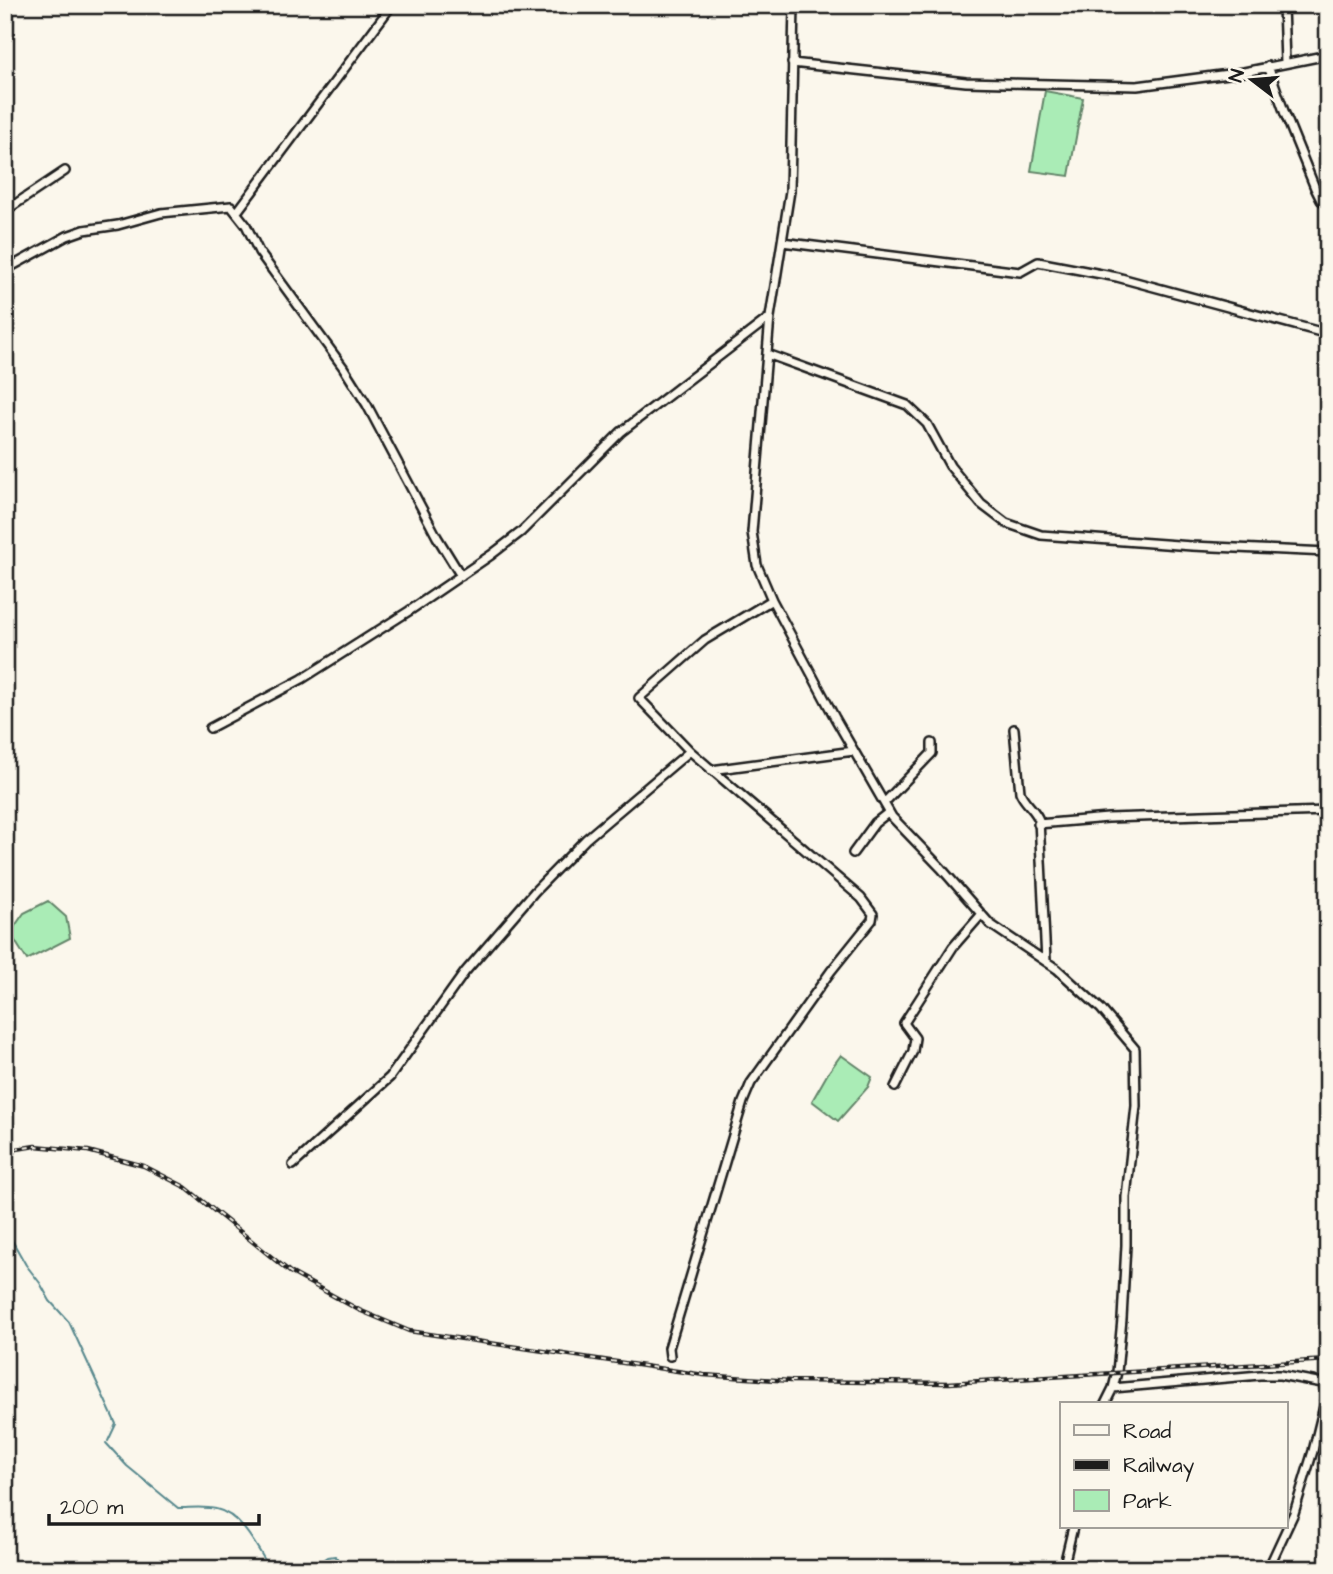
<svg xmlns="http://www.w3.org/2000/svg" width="1333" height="1574" font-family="'Architects Daughter',sans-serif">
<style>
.green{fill:#aaecb6;stroke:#638469;stroke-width:2}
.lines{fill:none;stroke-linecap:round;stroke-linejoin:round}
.stream{stroke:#57888d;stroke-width:2}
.street-casing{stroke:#1c1c1c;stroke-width:12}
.street{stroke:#fbf7ec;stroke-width:7}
.rail-casing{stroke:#1c1c1c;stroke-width:4.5}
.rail{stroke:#fbf7ec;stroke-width:2;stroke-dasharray:5;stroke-linecap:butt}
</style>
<rect width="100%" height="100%" fill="#fbf7ec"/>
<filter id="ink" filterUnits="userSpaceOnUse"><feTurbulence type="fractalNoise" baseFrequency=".0143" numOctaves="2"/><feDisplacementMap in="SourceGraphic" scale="14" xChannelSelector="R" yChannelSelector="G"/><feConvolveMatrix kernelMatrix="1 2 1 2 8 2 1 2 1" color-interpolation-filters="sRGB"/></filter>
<g filter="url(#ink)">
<path class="green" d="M1045,91L1083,98L1069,176L1031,171Z
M48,901L66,917L70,938L27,960L10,933L24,913Z
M841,1055L872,1077L868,1087L838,1121L812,1101L828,1073Z"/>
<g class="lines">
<path class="stream" d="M5,1228L26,1265L40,1283L50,1301L69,1322L116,1424L108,1441
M106,1443L127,1466L178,1508C190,1508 204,1506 216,1509C241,1514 258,1549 270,1569
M310,1569L328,1557L335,1556L348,1569"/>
<g class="street-casing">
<path id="street" d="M794,5L790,191L770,317L752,532L757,565L772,600L835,718L892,817L941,868L990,924L1057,969L1101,1009L1135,1049L1136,1106L1126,1197V1245L1122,1319L1117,1372L1113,1388L1105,1404
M1283,5L1285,63
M792,63L966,82L1137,86L1244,72L1328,55
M1268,66L1285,114L1315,188L1321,200L1328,205
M5,211L65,171
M237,212L392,5
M782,242L1020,272L1038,262L1117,277L1328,334
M5,270L67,236L84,230L118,225L161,213L231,206L246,225L259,252L343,367L367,405L437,537L461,576
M767,354L907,405L927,424L950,466L981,504L1006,523L1041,535L1192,546L1328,552
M210,728L302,679L409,611L491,555L521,532L621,432L770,317
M1014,729L1020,792C1024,803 1035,809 1039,820L1046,961
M711,770L854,751
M884,803L932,753V743
M1038,824L1108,818L1328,811
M853,853L875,823L889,812
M895,1087L913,1051L915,1038L904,1023L953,947L981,915
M293,1165L390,1077L465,972L535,891L586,839L690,751
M670,1356L669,1348L743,1102L751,1083L831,971L872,920L873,914L861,898L690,751L639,698L705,640L772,600
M1113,1388L1260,1375H1280L1328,1384
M1063,1569L1073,1527
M1268,1569L1294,1513L1313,1451L1328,1390"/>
</g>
<use href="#street" class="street"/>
<g class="rail-casing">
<path id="rail" d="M5,1151L35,1146L88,1151L144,1166L185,1187L290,1272L359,1310L409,1331L704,1375L791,1381L949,1383L1328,1360"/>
</g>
<use href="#rail" class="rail"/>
</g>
</g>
<rect width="1333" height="1574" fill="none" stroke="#fbf7ec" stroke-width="28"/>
<rect x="14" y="14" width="1305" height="1546" fill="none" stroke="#1c1c1c" stroke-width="2.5" filter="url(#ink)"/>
<rect x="1060" y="1402" width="228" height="126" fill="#fbf7ec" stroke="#a29f99" stroke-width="2"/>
<rect x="1074" y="1425" width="35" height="10" fill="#fbf7ec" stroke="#a29f99" stroke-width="2"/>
<text x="1123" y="1438" font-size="21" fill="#1c1c1c">Road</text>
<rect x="1074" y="1460" width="35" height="10" fill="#1c1c1c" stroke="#a29f99" stroke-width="2"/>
<text x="1123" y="1472" font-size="21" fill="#1c1c1c">Railway</text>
<rect x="1074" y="1490" width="35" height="21" fill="#aaecb6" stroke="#a29f99" stroke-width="2"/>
<text x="1123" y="1508" font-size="21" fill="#1c1c1c">Park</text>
<g transform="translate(1252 80) rotate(286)" stroke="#fbf7ec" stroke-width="5" paint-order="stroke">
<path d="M0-5L12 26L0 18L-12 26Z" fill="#1c1c1c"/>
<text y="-10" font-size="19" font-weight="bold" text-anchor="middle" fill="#1c1c1c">N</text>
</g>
<path d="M49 1514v10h210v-10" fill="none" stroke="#1c1c1c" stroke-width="3.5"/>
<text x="60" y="1514" font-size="21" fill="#1c1c1c" stroke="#fbf7ec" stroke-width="5" paint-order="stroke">200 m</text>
</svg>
